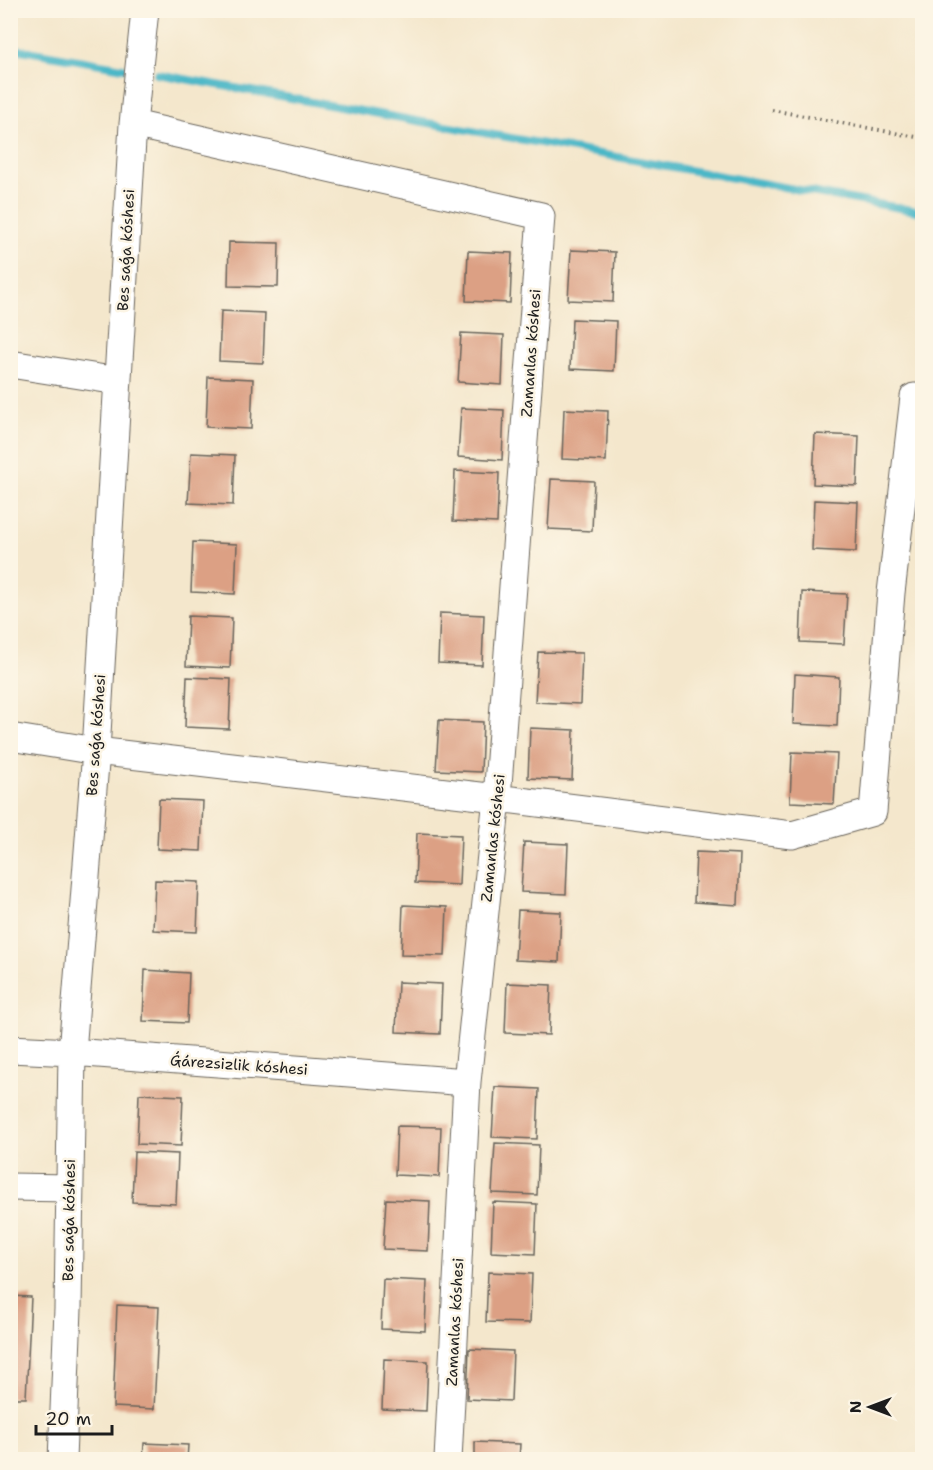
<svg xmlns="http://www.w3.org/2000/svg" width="933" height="1470" font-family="'Shantell Sans',sans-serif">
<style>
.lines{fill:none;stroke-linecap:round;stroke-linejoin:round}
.stream{stroke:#4bb7c7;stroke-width:8}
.building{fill:#dca084}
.minor-casing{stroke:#68635a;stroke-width:29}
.path{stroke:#68635a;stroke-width:4;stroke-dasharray:1.5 4.5;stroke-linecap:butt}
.minor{stroke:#fff;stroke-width:27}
.labels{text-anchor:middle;stroke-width:5;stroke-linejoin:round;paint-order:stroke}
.street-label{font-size:15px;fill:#1c1c1c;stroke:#fcf5e5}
</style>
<rect width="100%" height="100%" fill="#fcf5e5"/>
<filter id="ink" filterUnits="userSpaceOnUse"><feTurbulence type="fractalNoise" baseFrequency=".0167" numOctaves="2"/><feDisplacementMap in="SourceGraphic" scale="12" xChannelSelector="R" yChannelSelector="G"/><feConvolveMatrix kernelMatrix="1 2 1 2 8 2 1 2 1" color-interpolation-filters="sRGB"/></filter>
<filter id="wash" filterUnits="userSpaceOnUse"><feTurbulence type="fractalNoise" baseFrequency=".008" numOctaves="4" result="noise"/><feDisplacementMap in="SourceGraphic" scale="24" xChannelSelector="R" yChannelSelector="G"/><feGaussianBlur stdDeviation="1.35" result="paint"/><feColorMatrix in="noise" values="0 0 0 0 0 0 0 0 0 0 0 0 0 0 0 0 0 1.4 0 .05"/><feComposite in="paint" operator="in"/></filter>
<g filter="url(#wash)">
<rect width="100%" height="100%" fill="#f4e7cc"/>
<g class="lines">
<path class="stream" d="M10,48L123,68
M157,74L922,212"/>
</g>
<g id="blocks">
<path class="building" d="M229,242L279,243L278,287L228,286Z
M571,250L615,252L613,302L568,300Z
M468,251L512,253L510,303L466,301Z
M221,311L265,313L263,363L219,361Z
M572,319L616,321L614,371L570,369Z
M461,333L504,335L502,385L458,382Z
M208,377L253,379L251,429L206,427Z
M461,408L504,410L502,460L458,457Z
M564,409L608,411L606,461L562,459Z
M815,434L859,436L857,486L813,484Z
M191,453L235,455L233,505L188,503Z
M455,471L499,473L497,523L453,521Z
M551,479L594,481L592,531L548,529Z
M814,500L858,502L856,552L812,550Z
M193,542L237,544L235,594L191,592Z
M802,592L847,594L844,644L800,642Z
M440,613L484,615L482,665L438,663Z
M188,616L232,618L230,668L186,666Z
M538,652L582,653L580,704L535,702Z
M795,674L839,677L837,726L793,724Z
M187,677L231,679L229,729L185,727Z
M439,720L483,722L481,772L436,770Z
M530,728L574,730L572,780L528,778Z
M792,752L837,754L834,804L790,802Z
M159,799L203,801L201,851L157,849Z
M417,833L461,835L459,885L415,883Z
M524,842L568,844L566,894L521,892Z
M696,852L740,854L738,905L694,902Z
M155,880L199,882L197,932L153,930Z
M403,905L447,907L445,956L401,955Z
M518,910L561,912L559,962L515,960Z
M145,970L189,973L187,1023L143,1021Z
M398,982L442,984L440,1034L396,1032Z
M507,983L551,985L549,1035L505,1033Z
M495,1087L539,1089L537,1139L492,1137Z
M139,1094L183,1096L181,1146L137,1144Z
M397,1126L441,1127L439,1177L395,1175Z
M495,1143L539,1145L537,1195L492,1193Z
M134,1152L178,1154L176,1204L132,1202Z
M386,1199L430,1201L428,1251L383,1249Z
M493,1202L537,1204L535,1254L491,1252Z
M488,1272L532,1274L530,1323L486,1322Z
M383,1279L427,1281L425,1331L381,1329Z
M10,1296L31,1297L26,1398H10Z
M117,1305L159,1307L154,1409L113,1407Z
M469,1349L513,1351L511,1401L467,1399Z
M384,1359L428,1361L426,1411L382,1409Z
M475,1442L520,1444L519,1460H475Z
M144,1443L188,1445L187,1460H143Z"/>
</g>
</g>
<g filter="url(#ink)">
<use href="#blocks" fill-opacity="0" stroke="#68635a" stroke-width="1.5"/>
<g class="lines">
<g class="minor-casing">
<path id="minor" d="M133,124L541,216L497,798L467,1082L448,1460
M10,364L118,381
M10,737L96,751L497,798L792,835L873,812L891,593L914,397
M10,1049L72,1052L467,1082
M10,1187L70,1188
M62,1460L68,1309L72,1052L96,751L133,124L145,10"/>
</g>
<path class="path" d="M772,110L922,138"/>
<use href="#minor" class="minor"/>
</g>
</g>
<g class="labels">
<g class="street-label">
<text transform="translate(126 250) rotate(-87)" y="5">Bes saǵa kóshesi</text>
<text transform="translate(531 353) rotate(-86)" y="5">Zamanlas kóshesi</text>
<text transform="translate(96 735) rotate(-86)" y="5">Bes saǵa kóshesi</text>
<text transform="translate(493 838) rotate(-84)" y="5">Zamanlas kóshesi</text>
<text transform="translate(239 1065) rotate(4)" y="5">Ǵárezsizlik kóshesi</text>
<text transform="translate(69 1220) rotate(-89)" y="5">Bes saǵa kóshesi</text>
<text transform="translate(455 1322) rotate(-87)" y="5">Zamanlas kóshesi</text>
</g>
</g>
<rect width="933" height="1470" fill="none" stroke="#fcf5e5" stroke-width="36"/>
<g transform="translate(870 1407) rotate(270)" stroke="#fcf5e5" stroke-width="4.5" paint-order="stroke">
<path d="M0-4.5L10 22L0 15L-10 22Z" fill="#1c1c1c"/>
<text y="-9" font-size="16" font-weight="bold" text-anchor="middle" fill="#1c1c1c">N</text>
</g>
<path d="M36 1425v9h76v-9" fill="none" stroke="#1c1c1c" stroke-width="3"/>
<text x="45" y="1425" font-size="18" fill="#1c1c1c" stroke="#fcf5e5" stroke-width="4.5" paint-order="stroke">20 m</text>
</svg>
